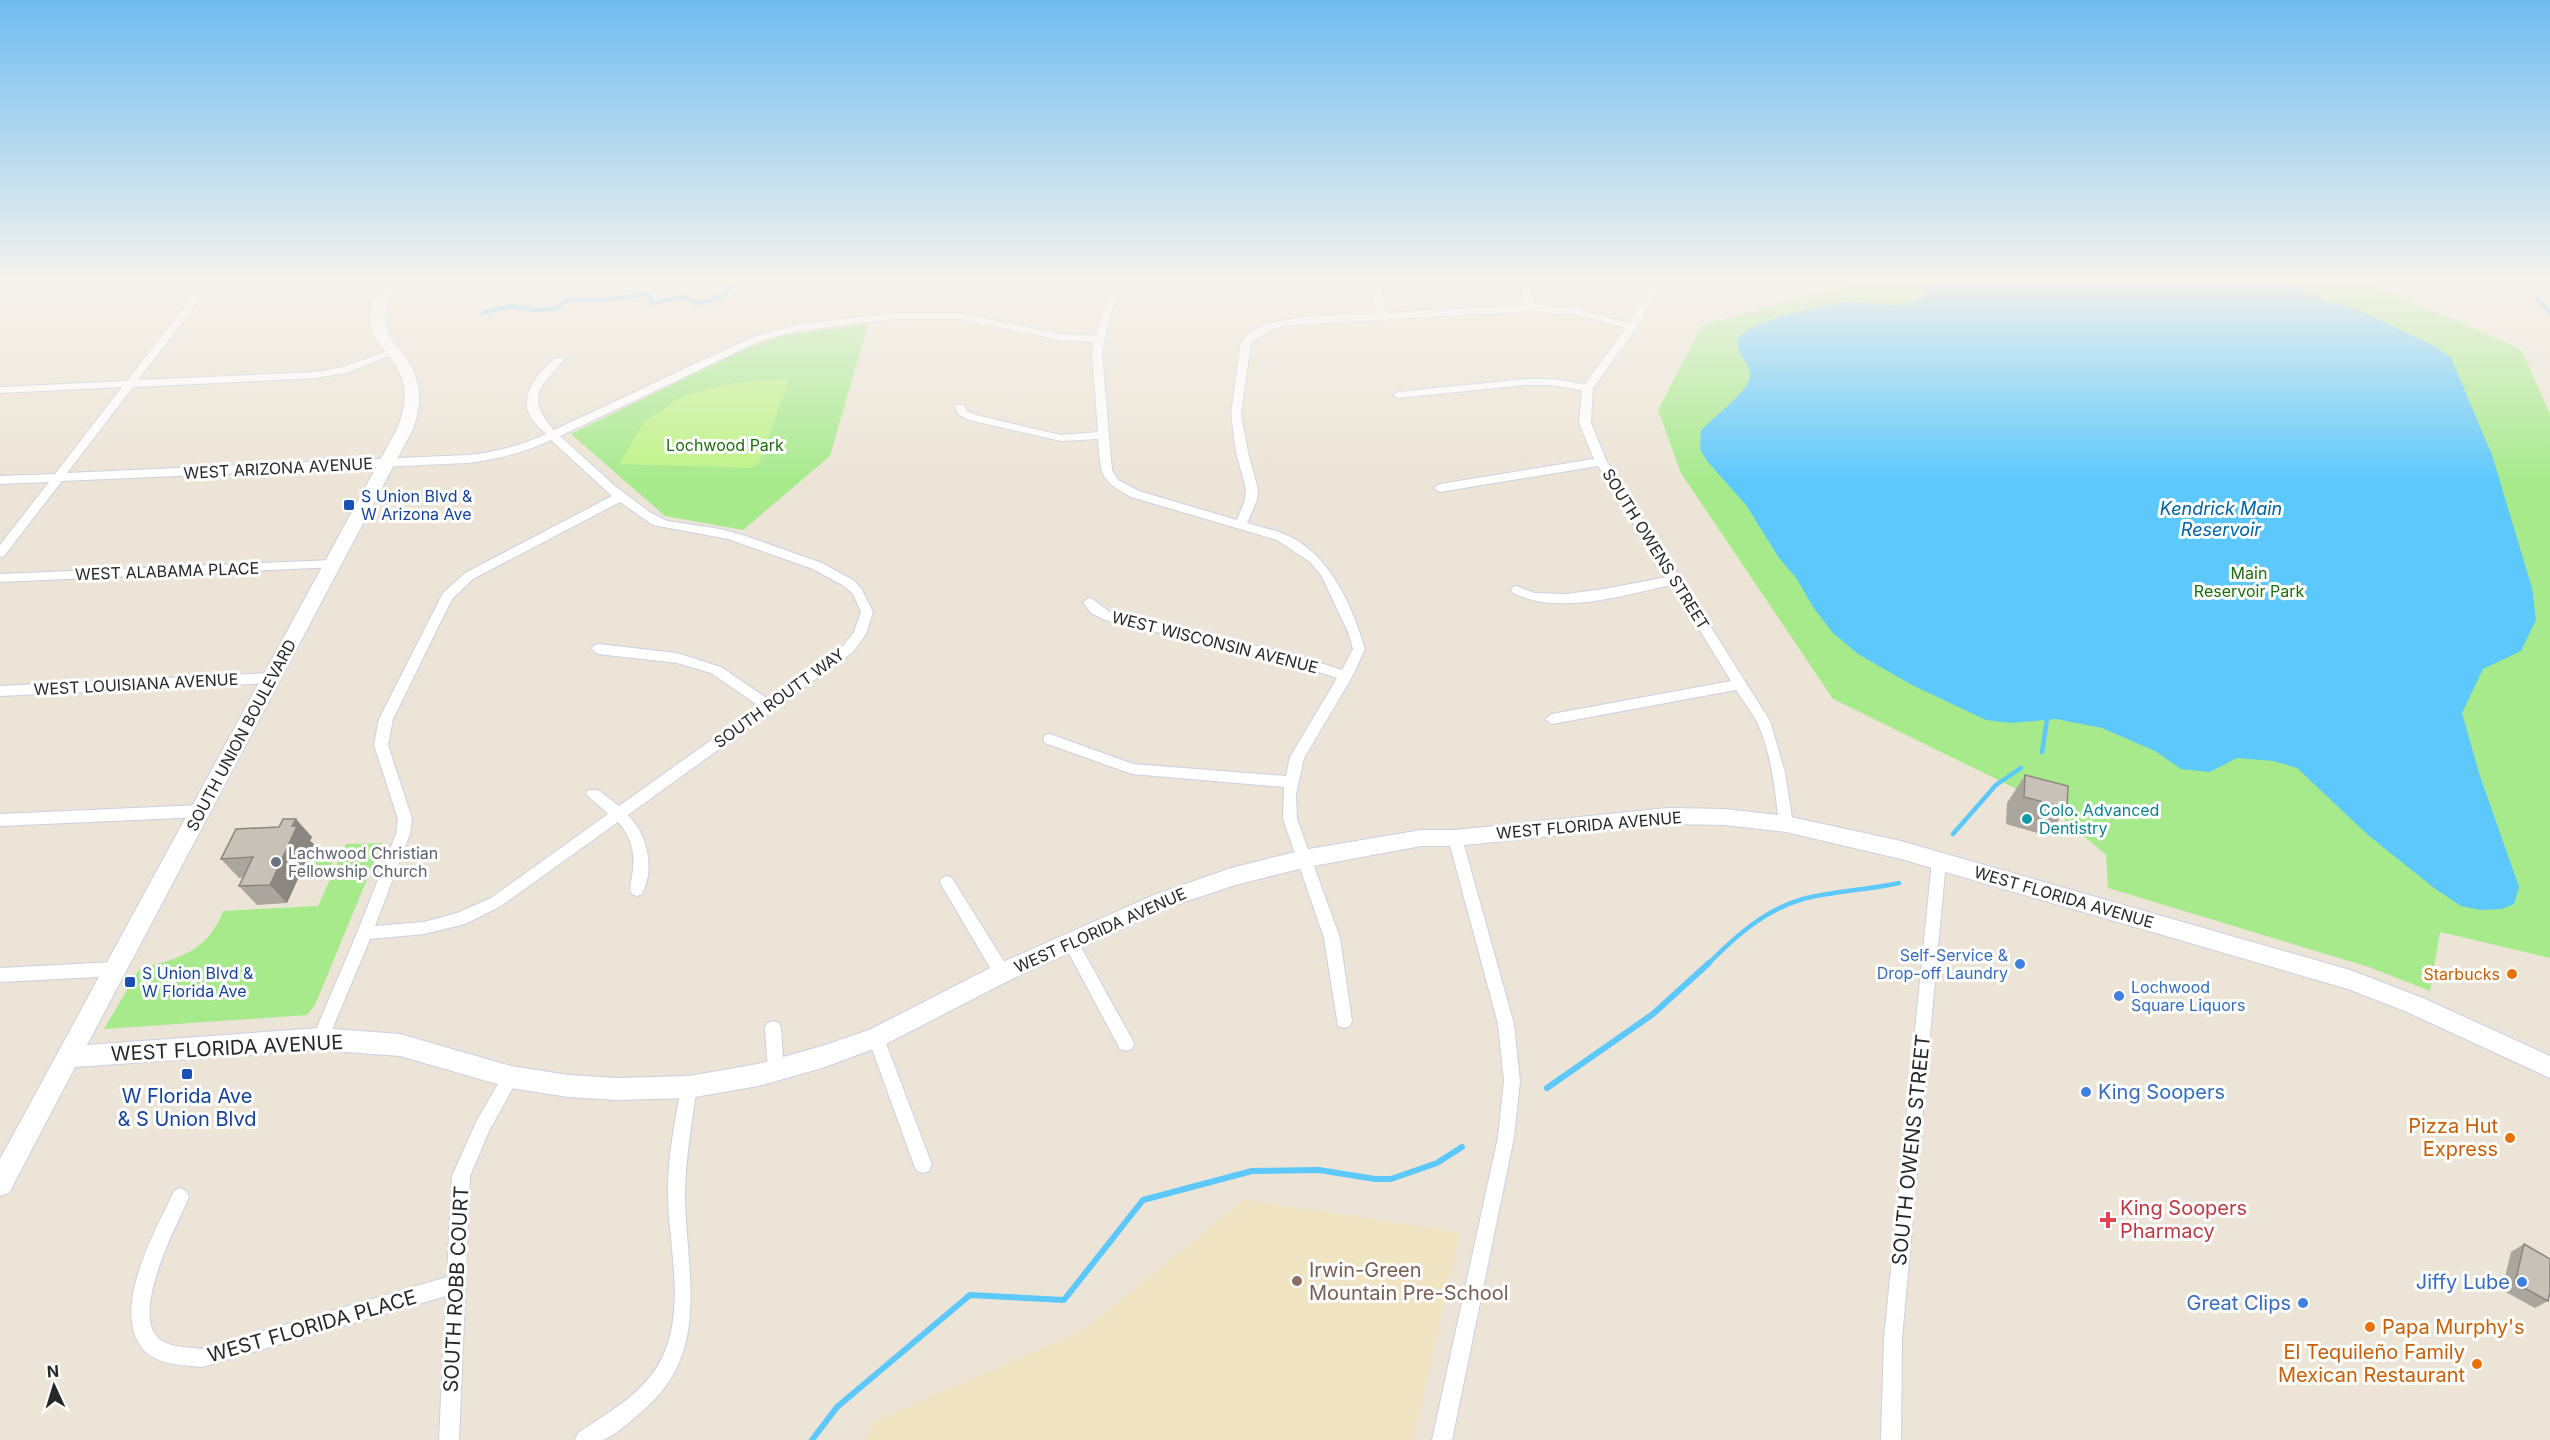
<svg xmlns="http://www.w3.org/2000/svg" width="2550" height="1440" font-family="Inter,sans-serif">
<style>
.education{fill:#f0e4c3}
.green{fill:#a6ea8c}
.pitch{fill:#bef386}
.water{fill:#5cc8fc}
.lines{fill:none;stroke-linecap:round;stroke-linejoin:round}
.stream-far2{stroke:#5cc8fc;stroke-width:4}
.stream-far1{stroke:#5cc8fc;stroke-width:4.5}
.stream{stroke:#5cc8fc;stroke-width:6}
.street-casing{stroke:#cccfe3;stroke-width:2}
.secondary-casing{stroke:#cccfe3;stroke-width:2}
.street{fill:#fff;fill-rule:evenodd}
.secondary{fill:#fff;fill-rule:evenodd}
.wall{fill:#aba69d}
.shaded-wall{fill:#8b8780}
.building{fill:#c7c1b7;stroke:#8b8780;stroke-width:1.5}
.transit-dot{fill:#1a4fb4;stroke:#fff;stroke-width:2}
.culture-dot{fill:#0f9aa8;stroke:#fff;stroke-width:2}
.worship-dot{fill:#6b7280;stroke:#fff;stroke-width:2}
.shop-dot{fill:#3f7fe0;stroke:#fff;stroke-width:2}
.food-dot{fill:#e8710a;stroke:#fff;stroke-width:2}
.health-dot{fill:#e0444e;stroke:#fff;stroke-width:2}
.education-dot{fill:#8d6e63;stroke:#fff;stroke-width:2}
.labels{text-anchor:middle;stroke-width:6;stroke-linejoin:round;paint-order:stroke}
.park-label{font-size:16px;fill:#1e6b11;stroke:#fff}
.street-label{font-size:16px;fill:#272727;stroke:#fff}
.transit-label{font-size:16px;fill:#164399;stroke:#fff;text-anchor:start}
.culture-label{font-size:16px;fill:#0d838f;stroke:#fff;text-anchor:start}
.worship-label{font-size:16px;fill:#5b616d;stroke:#fff;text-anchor:start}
.shop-label{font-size:16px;fill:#366cbe;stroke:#fff;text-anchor:end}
.food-label{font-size:16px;fill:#c56008;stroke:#fff;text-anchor:end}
.water-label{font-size:18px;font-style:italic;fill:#0061a3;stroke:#fff}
.near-street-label{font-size:20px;fill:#272727;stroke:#fff}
.near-shop-label{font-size:20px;fill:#366cbe;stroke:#fff;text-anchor:end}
.near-transit-label{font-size:20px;fill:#164399;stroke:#fff}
.near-food-label{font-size:20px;fill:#c56008;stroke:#fff;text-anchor:end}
.near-health-label{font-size:20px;fill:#be3a42;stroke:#fff;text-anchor:start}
.near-education-label{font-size:20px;fill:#785e54;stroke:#fff;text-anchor:start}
</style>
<rect width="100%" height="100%" fill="#ece4d6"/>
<path class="education" d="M1243,1200L1460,1232L1413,1440H865L873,1422L1084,1330Z"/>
<path class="green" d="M1866,281H2363L2521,349L2550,414V958L2440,932L2430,991L2369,967L2108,888L2106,855L2047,804L1833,699L1681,473L1658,410L1702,325Z
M868,324L830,456L743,530L665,516L571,434L745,349L785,335Z
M382,843L315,1005L307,1015L104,1029L140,968C178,960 209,950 223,911L318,906L346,844Z
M335,856L326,877L300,879L309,858Z"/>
<path class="pitch" d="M789,379L759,464L750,468L619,464L644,422L686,394L735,383Z"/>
<path class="water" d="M1924,281H2282L2324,300L2356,309L2433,345L2451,358L2492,455L2532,588L2536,620L2521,651L2483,669L2462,713L2480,776L2519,887L2514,904L2502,909L2480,910L2461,906L2434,888L2368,835L2297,768L2273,761L2237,758L2210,772L2181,769L2155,751L2102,728L2056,719L2011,723L1986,720L1912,685L1858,654L1833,633L1813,607L1797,579L1779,558L1746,505L1707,461L1700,449L1701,431C1712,418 1748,392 1750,377C1752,361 1729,351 1741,335C1753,320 1831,303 1851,302C1873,301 1905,312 1923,297Z"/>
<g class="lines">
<path class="stream-far2" d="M2536,298L2550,313
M483,313L511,306L534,310L556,309L567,300H603L649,294L652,303L685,297L697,304L723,296L738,281"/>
<path class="stream-far1" d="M2042,752L2047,720
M1953,834L1996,785L2021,768
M1708,964C1735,937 1764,910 1803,899C1834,891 1867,890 1899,883"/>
<path class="stream" d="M1547,1088L1653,1014L1709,963
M812,1440L837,1407L970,1295L1064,1300L1143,1200L1252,1171L1319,1170L1375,1179H1391L1437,1163L1462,1147"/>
<g class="street-casing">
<path id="street" d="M204,281H214L138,380L317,372L343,367L393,349L398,352L349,372L317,378L133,387L67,473L468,455C496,452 520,446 546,434C539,427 531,420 528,411C521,392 542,369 555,358H563L564,360C540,388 525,397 554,430L752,337L797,325L893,313H959L1060,334L1096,336L1109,293L1114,290L1119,293L1109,320L1102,353L1112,470L1118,480L1139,491L1237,520L1245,500L1246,489L1236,452L1231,414L1241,342C1266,311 1339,316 1377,314L1370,284L1375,281L1380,284L1387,313L1526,305L1517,281H1527L1536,305L1577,309L1629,323L1653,281H1663L1637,327L1593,388L1591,423L1607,462L1770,721L1785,772L1793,824L1791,828L1786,830L1781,828L1779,824C1775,791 1772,753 1757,722C1751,711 1743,700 1736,690L1552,724L1545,719L1552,714L1731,681L1672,585C1622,595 1561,616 1513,593L1511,590L1513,587L1517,586L1534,593L1566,594L1604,589L1667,577L1598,466L1440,492L1434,488L1440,484L1594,459L1579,423L1582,390L1550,385H1525L1398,398L1393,395L1398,392L1525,379H1550L1585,384L1626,328L1577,315L1532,311L1289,325L1269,330L1251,343L1241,414L1248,452L1258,489L1257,500L1247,523C1259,527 1272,529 1284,534C1329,552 1352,605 1365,649L1351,679L1304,758L1296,794L1297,819L1340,938L1352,1021L1350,1026L1344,1028L1338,1026L1324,938L1283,819L1284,787L1132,774L1045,743L1043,739L1045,735L1050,734L1133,764L1286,776L1290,757L1337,678L1292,663L1105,620L1091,613L1083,602L1089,598C1095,599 1104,609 1112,613L1293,654L1342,670L1353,649L1348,632L1321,575L1310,562L1277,540L1131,497C1098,479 1101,474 1098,439L1061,441L969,420L959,415L955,407L956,405H964L967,411L976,415L1061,435L1098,432L1092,353L1094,342L1060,340L959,319H893L798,331L760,341L560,436L615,486L651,513L667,521L720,529L746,536L822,563L853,580L861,588L873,612L866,634L853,652L628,815C648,835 655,869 642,894L637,896L632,894C629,888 631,883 632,876C636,856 632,837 618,822L501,906L465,924L424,934L370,939L326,1044L320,1046L314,1044L312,1039L357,933L396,834L398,819L374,745L379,719L443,593L465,573L612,496L551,440C524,453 498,459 468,463L62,481L4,556L0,557V545L49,482L0,484V476L55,474L122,387L0,393V387L127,381ZM620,502L653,525L728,539L813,569L844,586L853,594L861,612L854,632L843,646L768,699L721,667L677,653L598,644L593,646L592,649L598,654L677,663L711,673L759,706L619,806L598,790H588L586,794L608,814L491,898L457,913L424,922L375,926L410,834L412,819L388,745L393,719L452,599L473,579Z
M333,560L337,561L339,564L337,567L0,582V574Z
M271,673L278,678L271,683L0,696V686Z
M200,805L205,807L207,811L205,815L200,817L0,826V814Z
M1455,832L1460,834L1462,838L1514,1024L1520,1081L1514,1137L1452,1440H1432L1498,1137L1504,1081L1498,1024L1448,838L1450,834Z
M1939,855L1944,857L1946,861L1902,1338L1901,1440H1881L1884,1338L1932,861L1934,857Z
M947,876L952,878L1008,968L1010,973L1008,978L1002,980L996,978L942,886L940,882L942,878Z
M1071,936L1076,938L1132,1039L1134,1044L1132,1049L1126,1051L1120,1049L1066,948L1063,943L1066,938Z
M115,962L121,964L123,969L121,974L115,976L0,982V968Z
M773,1021L779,1023L781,1028L784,1070L782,1075L776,1078L770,1075L768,1070L765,1028L767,1023Z
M876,1031L882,1033L884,1038L932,1165L929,1171L923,1173L917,1171L914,1165L868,1038L870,1033Z
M511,1069L517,1072L519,1077L489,1131L470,1176L459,1440H439L446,1296L202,1367C183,1365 155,1365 142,1348C111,1307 156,1230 174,1191L180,1188L186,1191L189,1197C176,1227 135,1304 155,1334C164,1348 187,1347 202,1349L447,1277L452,1176L477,1120L505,1072Z
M689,1079L695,1082L697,1087C692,1122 686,1156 685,1191C685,1272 714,1353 640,1413C630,1422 615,1435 603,1440C595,1440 583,1440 575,1440L578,1433C609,1412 645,1393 662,1358C686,1309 669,1247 668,1196C667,1159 675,1123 681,1087L683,1082Z"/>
</g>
<g class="secondary-casing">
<path id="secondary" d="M0,281H27L25,284L0,288Z
M383,281H397C392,294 384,307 385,321C386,334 393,341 400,350C421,376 424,398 413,429L87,1045L320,1028L400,1034L511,1066L568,1075L617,1078L689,1076L758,1064L822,1046L869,1030L994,966L1154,895L1231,868L1303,850L1421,830H1455L1667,808L1725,809L1786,816L1901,841L2350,970L2423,998L2550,1056V1078L2407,1012L2348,989L1901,859L1786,832L1725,825L1667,824L1455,846H1421L1303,868L1232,886L1170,907L1010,980L884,1045L822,1068L758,1086L689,1098L617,1100L568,1097L511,1088L400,1056L320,1050L75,1067L9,1193L0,1196V1159L397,429C410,396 407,378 385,351C377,342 371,333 370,321C369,307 377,294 383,281Z"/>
</g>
<use href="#street" class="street"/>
<use href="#secondary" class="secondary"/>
</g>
<path class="wall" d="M2025,775L2067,808L2048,836L2006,824L2007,803Z
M279,827L312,837L310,841L314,844L287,903L257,905L239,886L244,877L239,878L221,859Z
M2524,1244L2548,1301L2535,1308L2502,1290L2511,1252Z"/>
<path class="shaded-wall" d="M296,819L312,837L310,841L314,844L287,903L270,885Z"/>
<path class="building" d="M2025,775L2068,786L2067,808L2024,797Z
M283,819H296L292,826H297L270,885L239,886L253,857L221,859L236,829L279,827Z
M2524,1244L2550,1259V1292L2548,1301L2515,1283Z"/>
<linearGradient id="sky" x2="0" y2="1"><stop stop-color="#70bcf0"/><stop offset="0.58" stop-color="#f6f3ed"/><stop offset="1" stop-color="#f6f3ed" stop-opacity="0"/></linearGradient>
<rect width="2550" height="482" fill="url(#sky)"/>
<g class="transit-dot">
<rect x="343" y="499" width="12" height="12" rx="3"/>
<rect x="124" y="976" width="12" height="12" rx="3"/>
<rect x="181" y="1068" width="12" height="12" rx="3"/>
</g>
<circle class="culture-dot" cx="2027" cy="819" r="6"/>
<circle class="worship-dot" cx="276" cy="862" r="6"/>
<g class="shop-dot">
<circle cx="2020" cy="964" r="6"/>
<circle cx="2119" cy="996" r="6"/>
<circle cx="2086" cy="1092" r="6"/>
<circle cx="2522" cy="1282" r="6"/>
<circle cx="2303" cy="1303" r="6"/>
</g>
<g class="food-dot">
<circle cx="2512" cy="974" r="6"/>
<circle cx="2510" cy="1138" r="6"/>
<circle cx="2370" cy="1327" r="6"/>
<circle cx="2477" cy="1364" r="6"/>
</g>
<path class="health-dot" d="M2105 1211h6v6h6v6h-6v6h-6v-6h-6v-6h6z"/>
<circle class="education-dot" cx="1297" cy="1281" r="6"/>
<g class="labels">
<g class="park-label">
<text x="725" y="451">Lochwood Park</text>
<text x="2249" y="579">Main<tspan x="2249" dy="18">Reservoir Park</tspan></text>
</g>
<g class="street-label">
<text transform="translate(278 468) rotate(-3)" y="6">WEST ARIZONA AVENUE</text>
<text transform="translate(1656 549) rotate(58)" y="6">SOUTH OWENS STREET</text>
<text transform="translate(167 571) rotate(-2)" y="6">WEST ALABAMA PLACE</text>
<text transform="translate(1215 642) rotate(14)" y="6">WEST WISCONSIN AVENUE</text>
<text transform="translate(136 684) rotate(-3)" y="6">WEST LOUISIANA AVENUE</text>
<text transform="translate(779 698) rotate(-36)" y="6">SOUTH ROUTT WAY</text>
<text transform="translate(241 735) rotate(-62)" y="6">SOUTH UNION BOULEVARD</text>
<text transform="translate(1589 825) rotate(-5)" y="6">WEST FLORIDA AVENUE</text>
<text transform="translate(2064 897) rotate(16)" y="6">WEST FLORIDA AVENUE</text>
<text transform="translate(1100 930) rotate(-24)" y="6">WEST FLORIDA AVENUE</text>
</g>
<g class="transit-label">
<text x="361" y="502">S Union Blvd &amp;<tspan x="361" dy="18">W Arizona Ave</tspan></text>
<text x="142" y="979">S Union Blvd &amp;<tspan x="142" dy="18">W Florida Ave</tspan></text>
</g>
<g class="culture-label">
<text x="2039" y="816">Colo. Advanced<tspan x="2039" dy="18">Dentistry</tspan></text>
</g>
<g class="worship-label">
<text x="288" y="859">Lachwood Christian<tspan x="288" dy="18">Fellowship Church</tspan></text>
</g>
<g class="shop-label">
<text x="2008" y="961">Self-Service &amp;<tspan x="2008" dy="18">Drop-off Laundry</tspan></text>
<text x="2131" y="993" text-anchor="start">Lochwood<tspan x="2131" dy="18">Square Liquors</tspan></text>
</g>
<g class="food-label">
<text x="2500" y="980">Starbucks</text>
</g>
<g class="water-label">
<text x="2221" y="515">Kendrick Main<tspan x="2221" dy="21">Reservoir</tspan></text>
</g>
<g class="near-street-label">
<text transform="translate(227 1048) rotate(-3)" y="7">WEST FLORIDA AVENUE</text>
<text transform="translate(1911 1150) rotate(-84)" y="7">SOUTH OWENS STREET</text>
<text transform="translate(456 1289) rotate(-87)" y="7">SOUTH ROBB COURT</text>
<text transform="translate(312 1326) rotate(-16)" y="7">WEST FLORIDA PLACE</text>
</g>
<g class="near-shop-label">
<text x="2098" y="1099" text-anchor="start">King Soopers</text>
<text x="2510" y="1289">Jiffy Lube</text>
<text x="2291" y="1310">Great Clips</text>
</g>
<g class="near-transit-label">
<text x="187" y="1103">W Florida Ave<tspan x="187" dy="23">&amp; S Union Blvd</tspan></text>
</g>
<g class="near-food-label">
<text x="2498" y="1133">Pizza Hut<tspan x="2498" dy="23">Express</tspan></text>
<text x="2382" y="1334" text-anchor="start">Papa Murphy's</text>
<text x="2465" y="1359">El Tequileño Family<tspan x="2465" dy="23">Mexican Restaurant</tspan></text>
</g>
<g class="near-health-label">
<text x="2120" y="1215">King Soopers<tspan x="2120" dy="23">Pharmacy</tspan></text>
</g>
<g class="near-education-label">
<text x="1309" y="1277">Irwin-Green<tspan x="1309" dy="23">Mountain Pre-School</tspan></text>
</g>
</g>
<g transform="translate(54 1386) rotate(356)" stroke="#ffffff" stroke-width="4.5" paint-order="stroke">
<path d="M0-4.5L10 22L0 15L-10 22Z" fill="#272727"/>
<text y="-9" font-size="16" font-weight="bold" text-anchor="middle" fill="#272727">N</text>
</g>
</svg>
